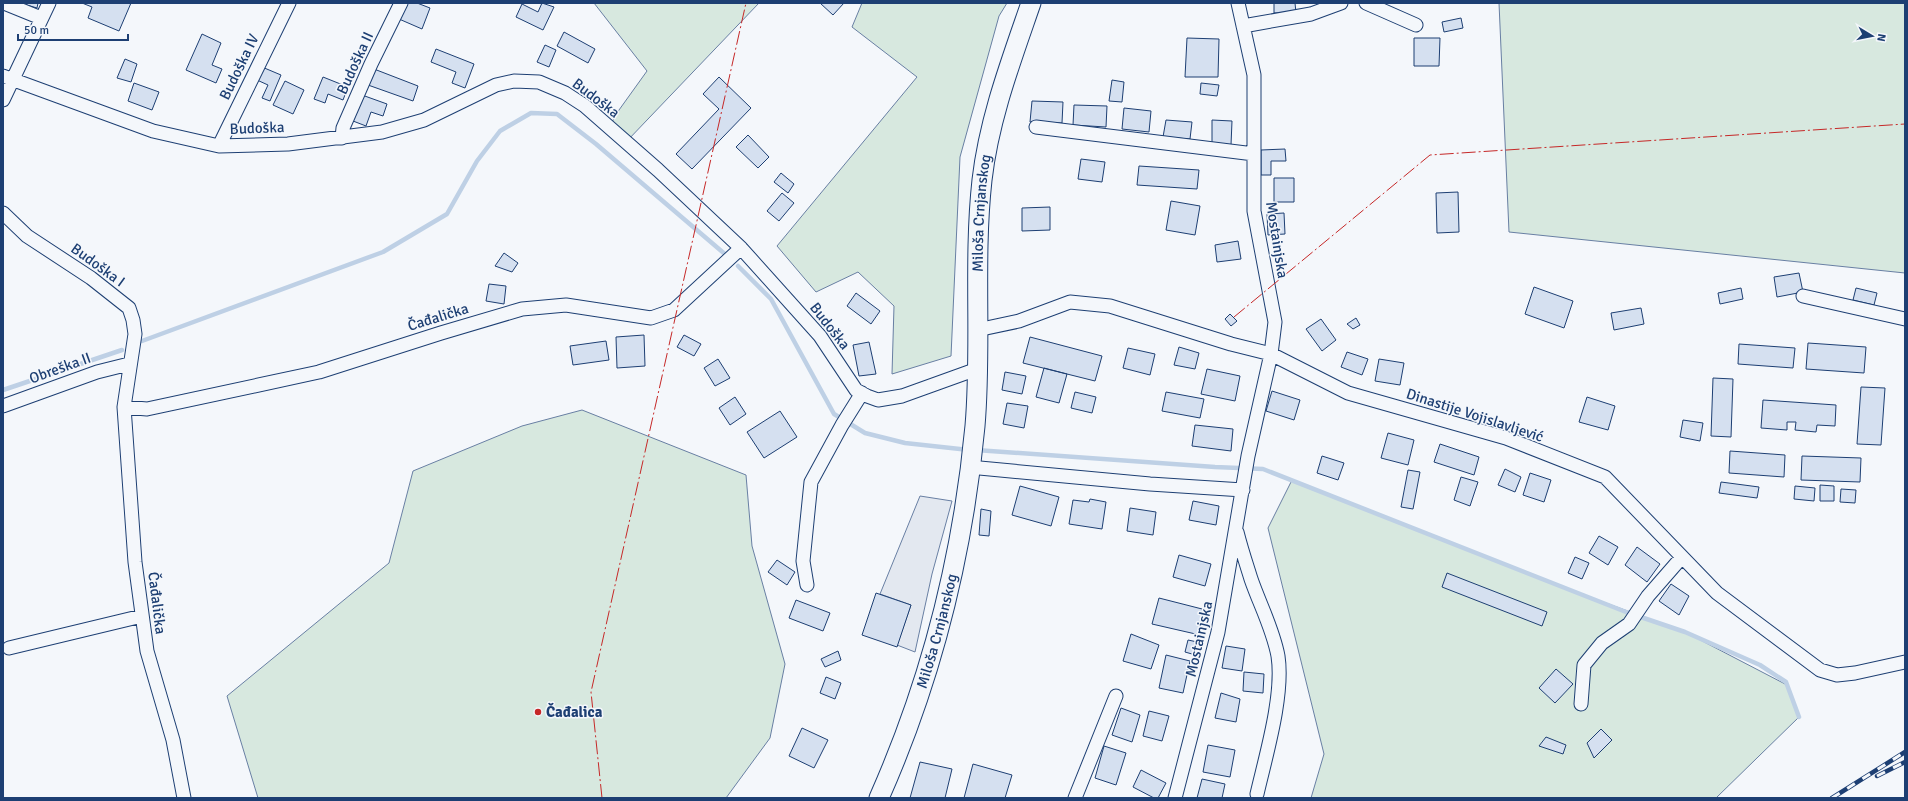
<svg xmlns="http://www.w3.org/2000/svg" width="1908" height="801" font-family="Signika,sans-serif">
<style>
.green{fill:#d7e8df;stroke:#687fa3}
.parking{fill:#e3e8f0;stroke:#687fa3}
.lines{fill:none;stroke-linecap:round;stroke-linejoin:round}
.stream{stroke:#bed0e5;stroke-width:4.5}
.building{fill:#d5e0f0;stroke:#1d3f73}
.street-casing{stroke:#1d3f73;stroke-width:15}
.secondary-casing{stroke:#1d3f73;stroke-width:21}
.street{stroke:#f4f7fb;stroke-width:13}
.secondary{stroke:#f4f7fb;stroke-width:19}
.rail-casing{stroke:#1d3f73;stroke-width:4.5}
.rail{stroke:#f4f7fb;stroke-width:3;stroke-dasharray:9;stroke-linecap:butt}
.power{stroke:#c62828;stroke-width:1;stroke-dasharray:14 3 2 3;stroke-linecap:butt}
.poi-dot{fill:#c62828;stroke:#f4f7fb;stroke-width:1.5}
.labels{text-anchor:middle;stroke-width:3;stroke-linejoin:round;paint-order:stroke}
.street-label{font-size:15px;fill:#1d3f73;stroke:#f4f7fb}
.poi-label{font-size:15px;font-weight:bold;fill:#1d3f73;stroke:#f4f7fb;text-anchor:start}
</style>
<rect width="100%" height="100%" fill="#f4f7fb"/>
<path class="green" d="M594,3H759L626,142L609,127L619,110L647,71Z
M862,3H1007L999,16L960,157L951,356L892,374L894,306L858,272L816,292L777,246L917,77L852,27Z
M1499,3H1905V273L1509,232Z
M582,410L746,475L752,546L785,664L770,738L726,798H258L227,696L389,563L413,471L522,426Z
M1292,480L1573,591L1685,632L1787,685L1799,717L1716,798H1311L1324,754L1268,528Z"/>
<path class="parking" d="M920,496L952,501L932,574L915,652L897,645L911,605L880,594Z"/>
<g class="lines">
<path class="stream" d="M738,266L771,299L834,414L865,433L905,443L969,450
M142,341L383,252L447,214L477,161L500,131L531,113L557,114L596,144L726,255
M3,390L122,350
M976,450L1215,467L1263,469L1626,612L1685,632L1760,665L1786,682L1799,717"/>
</g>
<path class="building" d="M20,3H38L37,8Z
M82,3H131L119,31L88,18L92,7Z
M405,3H417L430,8L422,29L399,19Z
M542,3L554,7L543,30L516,17L522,4L538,12Z
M820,3H844L833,15Z
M1274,3H1295L1296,13H1274Z
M1461,18L1463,28L1444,32L1442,22Z
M564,32L595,49L588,63L557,46Z
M202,34L221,43L212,65L222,69L216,83L186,70Z
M1187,38L1219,39L1218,77H1185Z
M1414,38H1440L1439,66H1414Z
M545,45L556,50L549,67L537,62Z
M436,49L474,64L465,88L452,83L456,72L431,62Z
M125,59L137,64L131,82L117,78Z
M262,67L281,75L270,101L262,98L268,85L257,80Z
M374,69L418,86L413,101L368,85Z
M323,77L348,87L343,100L328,94L325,103L314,99Z
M719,77L751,108L692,169L676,154L719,109L703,94Z
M1112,80L1124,82L1122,102L1109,101Z
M285,81L304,90L293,114L273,105Z
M134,83L159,92L152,110L128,101Z
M1201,83L1219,85L1217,96L1200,94Z
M362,95L387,104L383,116L371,112L366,126L353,121Z
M1032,101L1063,102L1062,123L1030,122Z
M1074,105L1107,106L1106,127L1073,125Z
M1124,108L1151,111L1149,132L1122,129Z
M1166,120L1192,122L1190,139L1163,137Z
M1212,120L1232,121L1231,145H1212Z
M748,135L769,157L758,168L736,147Z
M1285,149L1286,161H1271V175H1261V150Z
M1081,159L1105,162L1102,182L1078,179Z
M1139,166L1199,170L1197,189L1137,185Z
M781,173L794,184L788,193L774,182Z
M1274,178H1294V202H1274Z
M1458,192L1459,232L1437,233L1436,193Z
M782,193L794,203L779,221L767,211Z
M1171,201L1200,206L1195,235L1166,230Z
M1050,207V230L1022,231V208Z
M1284,213L1285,234L1268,235L1267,214Z
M1238,241L1241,259L1217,262L1215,245Z
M504,253L518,263L512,272L495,266Z
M1799,273L1803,292L1777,297L1774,277Z
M489,284L506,286L504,304L486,301Z
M1534,287L1573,301L1564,328L1525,314Z
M1741,288L1743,299L1720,304L1718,293Z
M1856,288L1877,293L1874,305L1853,300Z
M856,293L880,311L871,324L847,306Z
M1641,308L1644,324L1614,330L1611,313Z
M1230,314L1237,321L1231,326L1225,319Z
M1356,318L1360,325L1353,329L1347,324Z
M1321,319L1336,340L1322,351L1306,329Z
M644,335L645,366L617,368L616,337Z
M684,335L701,344L694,356L677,347Z
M1030,337L1102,356L1095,381L1023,363Z
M606,341L609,360L573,365L570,346Z
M869,342L876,374L859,376L853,345Z
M1808,343L1866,347L1864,373L1806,369Z
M1739,344L1795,348L1793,368L1738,364Z
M1179,347L1199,353L1195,369L1174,365Z
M1128,348L1155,354L1150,375L1123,368Z
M1347,352L1368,359L1362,375L1341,367Z
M718,359L730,378L715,386L704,368Z
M1379,359L1404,363L1400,385L1375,381Z
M1044,368L1067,374L1059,403L1036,397Z
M1207,369L1240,376L1235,401L1201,394Z
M1005,372L1026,376L1022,394L1002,390Z
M1713,378L1733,379L1731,437L1711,436Z
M1861,387L1885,388L1881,445L1857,444Z
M1272,391L1300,400L1294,420L1266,411Z
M1075,392L1096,397L1092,413L1071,408Z
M1166,392L1204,399L1200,418L1162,411Z
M735,397L746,414L730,425L719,408Z
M1587,397L1615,406L1608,430L1579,422Z
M1763,400L1836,405L1835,426L1817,425L1816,432L1795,430L1796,422H1787V430L1761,428Z
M1007,403L1028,406L1024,428L1003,424Z
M780,411L797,437L764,458L747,432Z
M1683,420L1703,423L1700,441L1680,437Z
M1195,425L1233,429L1231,451L1192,446Z
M1388,433L1414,440L1408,465L1381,458Z
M1440,444L1479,457L1474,475L1434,462Z
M1730,451L1785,455L1784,477L1729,473Z
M1322,456L1344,463L1338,480L1317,473Z
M1802,456L1861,458L1860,482L1801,480Z
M1505,469L1521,477L1515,492L1498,485Z
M1408,470L1420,472L1413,509L1401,507Z
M1530,473L1551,480L1544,502L1523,495Z
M1461,477L1478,482L1470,506L1454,500Z
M1721,482L1759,487L1757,498L1719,493Z
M1820,485L1834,486V501H1820Z
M1020,486L1059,497L1051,526L1012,515Z
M1795,486L1815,488L1814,501L1794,499Z
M1841,489L1856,490L1855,503L1840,502Z
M1090,499L1106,502L1102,529L1069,524L1073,500L1089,502Z
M1193,501L1219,506L1216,525L1189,520Z
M1130,508L1156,512L1153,535L1127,531Z
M981,509L991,511L989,536L979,535Z
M1599,536L1618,547L1608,565L1589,553Z
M1637,547L1660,564L1647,582L1625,565Z
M1179,555L1211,564L1205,586L1173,577Z
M1575,557L1589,563L1582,579L1568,573Z
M777,560L795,572L787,585L768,572Z
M1447,573L1547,612L1542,626L1442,587Z
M1671,584L1689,596L1679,615L1659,601Z
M876,593L911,605L897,647L862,635Z
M1159,598L1206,610L1200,635L1152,624Z
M796,600L830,613L823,631L789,618Z
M1131,634L1159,645L1151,669L1123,661Z
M1188,640L1202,643L1199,656L1185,652Z
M1226,646L1245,649L1242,671L1222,668Z
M838,651L841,660L825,667L821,659Z
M1166,655L1190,661L1183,693L1159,688Z
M1556,669L1573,684L1555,703L1539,688Z
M1244,672L1264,674L1263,693L1243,691Z
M826,677L841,683L835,699L820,693Z
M1221,693L1240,699L1236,722L1215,718Z
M1121,708L1140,715L1132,742L1112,735Z
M1149,711L1169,716L1162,741L1143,736Z
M802,728L828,740L814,768L789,756Z
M1601,729L1612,740L1594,758L1587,743Z
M1546,737L1566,745L1563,754L1539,746Z
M1208,745L1235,750L1230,777L1203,772Z
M1104,746L1126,753L1116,785L1095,778Z
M920,762L952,769L945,798H910Z
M973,764L1012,775L1005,798H964Z
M1141,770L1166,783L1158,798H1154L1133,787Z
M1202,779L1225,784L1222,798H1197Z"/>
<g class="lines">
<g class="street-casing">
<path id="street" d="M4,3L41,18
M1366,3L1416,25
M1243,26L1311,14L1341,3
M3,76L153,131L219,146L288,144L382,132L424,120L496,85L514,81L539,82L565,93L585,106L658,170L741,248L820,336L856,390L867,396L878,400L902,396L977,369
M3,100L49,3
M1036,127L1254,154
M342,138L343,128L371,64L401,3
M219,146L289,3
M3,213L27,236L91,278L129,308L133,320L135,334L124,407L135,562L147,651L173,740L184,798
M1803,296L1905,319
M977,330L1019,321L1070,302L1110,306L1231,344L1271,354L1348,393L1506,438L1605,477L1717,593L1820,670L1837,675L1855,673L1905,662
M3,406L97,372L129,364
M124,407L147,409L319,372L441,333L522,309L566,305L651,318L674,310L741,248
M969,467L1150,484L1243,490
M1237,532C1241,548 1246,563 1251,579C1260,605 1273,629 1278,656C1284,695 1266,755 1257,794
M807,585L803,561L811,482L842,425L862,393
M9,648L142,616
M1581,704L1584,665L1602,643L1629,624L1648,596L1682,557
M1075,798L1116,696
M1175,798L1218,632L1248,456L1271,354L1275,322L1254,211V75L1238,3"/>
</g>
<g class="secondary-casing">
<g id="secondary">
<path id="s1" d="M879,798C931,681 963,554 975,426C982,345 973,262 982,180C989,119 1011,61 1031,3"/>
</g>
</g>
<use href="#street" class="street"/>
<use href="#secondary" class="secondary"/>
<g class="rail-casing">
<path id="rail" d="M1877,776L1905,762
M1832,798L1905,752"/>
</g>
<use href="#rail" class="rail"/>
<path class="power" d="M1234,317L1430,155L1905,124
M602,798L591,692L746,3"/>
</g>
<circle class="poi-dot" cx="538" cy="712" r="4"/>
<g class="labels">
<g class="street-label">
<text transform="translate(355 63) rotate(-65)" y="5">Budoška II</text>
<text transform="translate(239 67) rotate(-64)" y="5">Budoška IV</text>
<text transform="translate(596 98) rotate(37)" y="5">Budoška</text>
<text transform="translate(257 128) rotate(-2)" y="5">Budoška</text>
<text dy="5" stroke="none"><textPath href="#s1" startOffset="599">Miloša Crnjanskog</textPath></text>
<text transform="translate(1277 240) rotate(81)" y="5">Mostainjska</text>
<text transform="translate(98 265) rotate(36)" y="5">Budoška I</text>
<text transform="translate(438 317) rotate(-17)" y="5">Čađalička</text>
<text transform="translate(830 326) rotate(52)" y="5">Budoška</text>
<text transform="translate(60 368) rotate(-20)" y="5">Obreška II</text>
<text transform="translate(1475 415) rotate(18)" y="5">Dinastije Vojislavljević</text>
<text transform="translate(157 603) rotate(83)" y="5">Čađalička</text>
<text dy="5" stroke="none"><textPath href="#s1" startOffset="177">Miloša Crnjanskog</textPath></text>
<text transform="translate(1199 639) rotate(-77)" y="5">Mostainjska</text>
</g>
<g class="poi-label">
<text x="546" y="717">Čađalica</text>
</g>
</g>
<rect width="1908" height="801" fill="none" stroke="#1d3f73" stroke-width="8"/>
<g transform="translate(1872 36) rotate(100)" stroke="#f4f7fb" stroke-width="3" paint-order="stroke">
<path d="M0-3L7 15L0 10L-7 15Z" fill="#1d3f73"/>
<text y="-6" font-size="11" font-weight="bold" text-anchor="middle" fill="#1d3f73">N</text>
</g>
<path d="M18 34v6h110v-6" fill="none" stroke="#1d3f73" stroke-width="2"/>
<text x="24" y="34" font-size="12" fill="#1d3f73" stroke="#f4f7fb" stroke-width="3" paint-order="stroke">50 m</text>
</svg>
